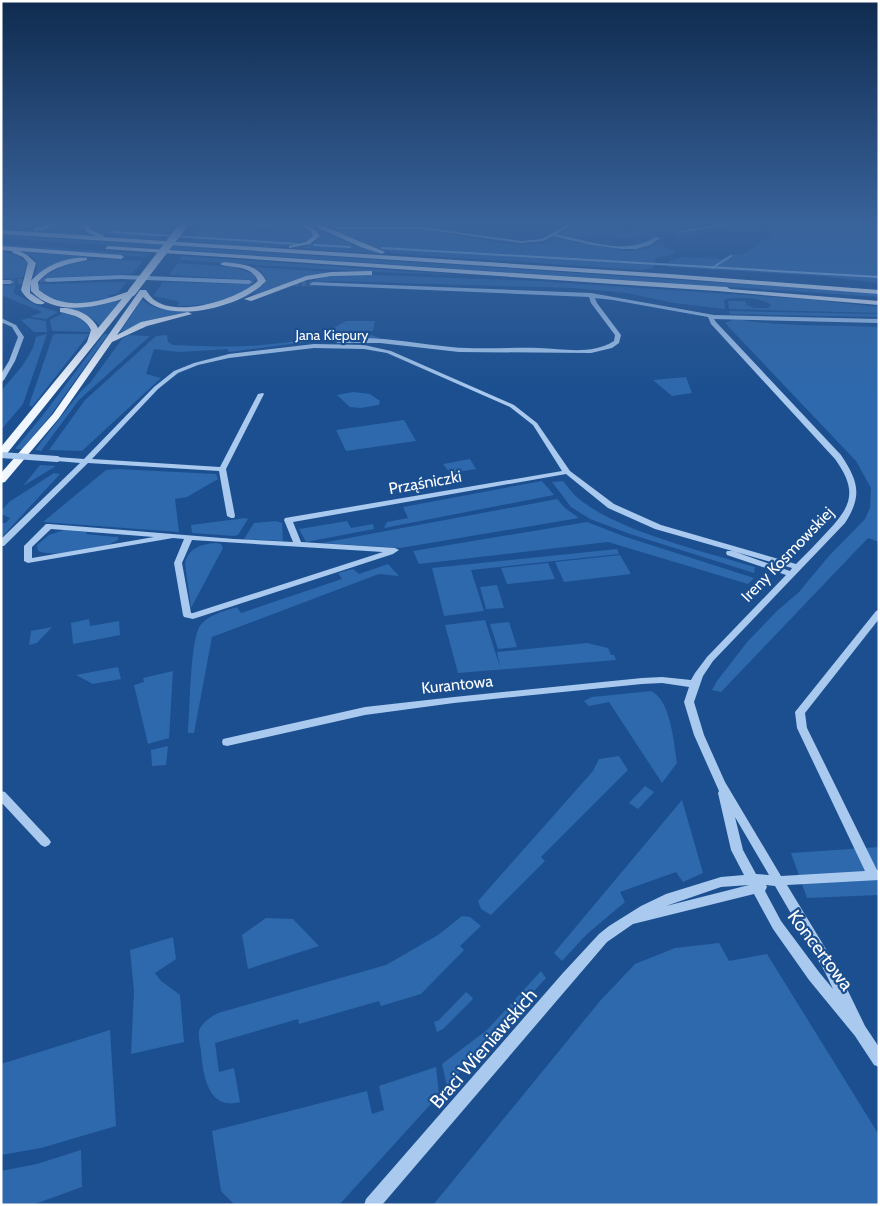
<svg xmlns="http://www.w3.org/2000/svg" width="880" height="1206" font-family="Cabin,sans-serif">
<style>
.green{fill:#2e69ad}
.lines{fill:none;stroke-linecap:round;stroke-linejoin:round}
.stream{stroke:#9cc4f0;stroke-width:2}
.minor-tunnel{stroke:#3d69a0;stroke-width:5;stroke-dasharray:5 2.5;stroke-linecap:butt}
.minor{fill:#a9c9ee;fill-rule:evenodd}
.major{fill:#f0f6ff;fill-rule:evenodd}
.minor-bridge{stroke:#a9c9ee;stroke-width:6}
.major-bridge{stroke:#f0f6ff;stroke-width:8}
.labels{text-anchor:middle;stroke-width:4.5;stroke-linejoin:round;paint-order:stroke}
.far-street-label{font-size:14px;fill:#fff;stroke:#1b4f8f}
.street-label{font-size:16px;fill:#fff;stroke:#1b4f8f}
.near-street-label{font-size:19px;fill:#fff;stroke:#1b4f8f}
</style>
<rect width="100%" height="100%" fill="#1b4f8f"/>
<path class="green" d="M1,223H61C41,227 22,230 1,229Z
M69,223H83L82,229L92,235L26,232Z
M91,223H173L160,239C144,238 98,240 89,225Z
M205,223H295L273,229L237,227V231L258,229L255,232C257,233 260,234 263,234C276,235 308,214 313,237C291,255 222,244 192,242Z
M315,223L332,228L347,229V231L420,230L515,245L544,243L557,239L626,251L645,249L659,243L674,251L673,254L656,258L653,268L642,270L401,254L378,250Z
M582,223H632L609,229L626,233L676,223L684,227L649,233L660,238L640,245L630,246L639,240L647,241L651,238C640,235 630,239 620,238C611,237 608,234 603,233L588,238L582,236L579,238L560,233Z
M771,223L773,224L769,226L764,225L756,230L740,227L679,236L668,233L672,230L679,233L697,230L700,232L728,226L730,227Z
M782,223H879V283L822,276L668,267L669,261L683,257L723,259L729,255L743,254L776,232L772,231Z
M317,229L354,245L382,254L294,248C305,246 318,245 322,234Z
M1,235L879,293V297L1,238Z
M1,244L149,254L146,257L1,247Z
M1,251L18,256L27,262L28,266L22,278L1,279Z
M20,251L94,256H96L59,263L33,276C43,263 33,256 20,251Z
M182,256L460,275H461L355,271L179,260Z
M110,259L143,261L132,274L42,278C63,263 85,259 110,259Z
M178,263L232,267L254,274L257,280L169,275Z
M253,267L331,272L298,279L252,295L266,283V279L260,270Z
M337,275H371L536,281L804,299L879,307V313L729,309L728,301H745L747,305L755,308H768L771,305C762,297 735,296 724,300L725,309L674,303L626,293L575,288L332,281L310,282L323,277Z
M109,282H126L118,293L108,296L114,298C92,303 53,311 38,288L39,284Z
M163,282L249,284L254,286C230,301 205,306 177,306L179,303L178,301L153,296Z
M16,285L13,293L36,305L58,312L46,319L30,317L42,312L1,295V286Z
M123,299L100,326C89,312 71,310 55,305H95Z
M142,300C158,313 180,311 200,310L150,320L120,332Z
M729,311L879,314V317L730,314Z
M65,312L85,320L91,332L52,331L50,320Z
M28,318L46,321L47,332H34L21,320Z
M735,319C783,327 830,325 879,327V542L868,538L721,692L712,690L717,681L748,641L778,610L799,592L828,557L865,519L870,508L871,488L856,461L725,323Z
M346,321H375L373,331L334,332L335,327Z
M47,334L23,404L1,430V391L23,365L33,348L36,337Z
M55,334H89L32,407L29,405L53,335Z
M104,334H108L50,416L22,449H15L43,415Z
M368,334L380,338H339L229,352L227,349L179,352L154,349L146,374L161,378L82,451L49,450L85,400L156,336L167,335L168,342L173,345C202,346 233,348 262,345C298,342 332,333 368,334Z
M128,335L150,336L79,400L41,451L35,450L81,391L90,383L122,339Z
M686,377L692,393L672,396L653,380Z
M353,392L370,394L380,401L379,405L361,408L350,407L337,395Z
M404,420L416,441L346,451L336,430Z
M470,459L476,469L450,473L443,464Z
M40,465L56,466L23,486Z
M118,469L216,474L218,479L187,497L175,499L179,532L43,522L106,470Z
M54,473L60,474L1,538V523H6L10,518L1,514V511L9,502Z
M542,481L554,495L384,528L387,522L408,518L403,507Z
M563,481C568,487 573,494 579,499C618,531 705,552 755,567L754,573L630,534L590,519L571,507L552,482Z
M557,499L565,508L579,518L400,548L322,543Z
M245,518L248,519L238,535L234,536L192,533L191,525Z
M276,521L282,523L283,541L244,539L254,523Z
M347,521L351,528L373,524L374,529L306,542L299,529Z
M587,522L626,537L754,578L748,584L608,542L419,564L413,551Z
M64,530L87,532L86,534L115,537L117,536L119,539C107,549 53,558 38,551L37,545L49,535Z
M216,543L221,544L223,548L191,608L185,564C188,548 201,544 216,543Z
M617,549L619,554L471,570L484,611L444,616L432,568Z
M620,555L631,574L564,582L555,562Z
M548,563L555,579L507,584L501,568Z
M388,564L399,576L379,574L212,637L194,733H188C190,711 190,641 200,626C207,615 225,611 237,607L241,613L342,579L338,573L353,569L359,574Z
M497,585L504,608L486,609L480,587Z
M89,619L90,626L119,621L120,635L73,644L71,623Z
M485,620L500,667L497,652L587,643L608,648L611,655H614L616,660L458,673L445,625Z
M509,622L517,647L498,649L490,624Z
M52,627L37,643L29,645L31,631Z
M118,667L121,679L93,684L76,675Z
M173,671L169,738L148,744L134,685L144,682L143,678Z
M651,691C671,700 674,744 677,763L662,783L609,702L589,706L584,701L592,697Z
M168,746L166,765L152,766L151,750Z
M619,756L628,770L541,857L545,861L491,915L481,909L478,901L593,771L599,759Z
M645,786L654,792L638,809L629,803Z
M682,800L703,873L683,882L676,872L620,892L625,902L587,934L562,961L554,953Z
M879,847V895L807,898L791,853Z
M462,916L470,917L481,926L460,946L464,950L421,994L381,1006L379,1001L299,1024L298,1019L215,1043L219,1072L234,1068L240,1102C208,1111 203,1075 201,1051C200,1045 198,1036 199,1031C202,1022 211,1017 218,1013L386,965L438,935Z
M266,918L293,919L319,946L248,969L242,935Z
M173,937L176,959L155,973L160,980L180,995L184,1042L131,1054L134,991L130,950Z
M719,943L729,961L767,954L879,1135V1205H433L600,1001L635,964L675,948Z
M541,971L546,978L447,1086L442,1064L487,1030Z
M466,992L473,998L472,1000L443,1029L437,1032L434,1022L439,1020Z
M110,1030L116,1126L41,1148L1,1155V1064Z
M436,1067L439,1095L339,1205H235L221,1191L212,1131L367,1091L372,1114L384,1110L379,1086Z
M81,1150L82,1187L32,1205H1V1171L37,1164Z"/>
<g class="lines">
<path class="stream" d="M9,223L31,226
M110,232L297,244
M314,245L350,247
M382,248L879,277
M712,268L731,256"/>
<path class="minor-tunnel" d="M10,282L47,280
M249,282L313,284"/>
<path class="minor" d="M322,223H329L340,227H421L521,241L542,239L570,223H575L556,234C588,241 627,256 656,237L660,238L650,245L636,249H622L592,245L553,236L543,241L521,243L421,229H340Z
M728,223H739L679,233L677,232Z
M121,275L249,280L252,282L249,284L121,279L47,282L44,280L47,278Z
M1,280H10L13,282L10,284H1Z
M313,282L591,293L714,315L879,319V323L714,319L716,322L841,455C858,481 863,495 845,523L713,661L703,676L694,702L704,735L725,782L781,876L865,871L797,728L795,712L876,611L879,610V619L805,713L807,728L877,870H879V880L787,885L835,964L865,1026L879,1047V1067L874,1065L855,1036L809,980L773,929L754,894L633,924L607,942L382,1205H364L366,1199L562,974L599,934L609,926L641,906L666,894L721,877L744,875L731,850L718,793L719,791L694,735L684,702L689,687L662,683L642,684L454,703L365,715L227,746L223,745L222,742L223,739L365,707L454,697L642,678L662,677L691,680L695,673L707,657L786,575L727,555L726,553L727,551H733L790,571L792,568L655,529L608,508L566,474L293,522L301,542L395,548L399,550L393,554L193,619L184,617L183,615L174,563L184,539L173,538L28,563L24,561V546L46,524H49L234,539L293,542L284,520L285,518L562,471L533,425L510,407L387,353L364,349L314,348L229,358L198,365L178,373L158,389L92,459L220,467L258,394L263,393L264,394L226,469L235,516L234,518H231L227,516L219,471L88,463L4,546H1V539L80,463L57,461L53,459L57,457L84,459L154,387L174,371L194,363L229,354L314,344L364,345L391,351L514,405L537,423L570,471L614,504L661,525L796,564C806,554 816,544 826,533C852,506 858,491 835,459L711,324L708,317L613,300L595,298L597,303L621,335L619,343L612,348L591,353L459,352L380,343H338L335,341L336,340C374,334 413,344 451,347C480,350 510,347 539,348C564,349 592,355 614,341L615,335L591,303L589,297L311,285L310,284ZM51,529L154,537L32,558V547ZM192,540L383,552L193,613H191L182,563ZM735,817L769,875L756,874L743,850ZM749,885L666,906L721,887ZM766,885L775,886L825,972L833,989L819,972L781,921L765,891L767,887Z
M1,318L16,325L24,337L15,361L4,380L1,382V374L9,361L18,337L12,327L1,322Z
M1,791L5,792L49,839L51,842L49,845L45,847L41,845L1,802Z"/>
<path class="major" d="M55,223H68L36,231L33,229Z
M84,223H90L88,226L91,230L103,235L104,237L669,274L879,290V294L669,278L1,234V230L96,236L87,232L82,226Z
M297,223C308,223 314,227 320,236L310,244L289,248V246L306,242L313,236L311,231Z
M307,223H316L385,252L382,254L361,247Z
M1,246L121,255L124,257L121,259L20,251L27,255L36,263L31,281C44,266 67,256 87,258V260C68,264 51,267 38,282L39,290C66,313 103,301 132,290L136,292L5,456L1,457V447L87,342L91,330C85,317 73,315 60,312V308C75,307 92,315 98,328L122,299C93,308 54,316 31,291L30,283V293L45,303C37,308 25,298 21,290L28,263L23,257L13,253L12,251L1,250Z
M108,246L727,287L730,289L879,301V305L717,291L106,249L105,248Z
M224,262C240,264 258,264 266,281C243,307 168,326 143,297L117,335L141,322L188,312L192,314L147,326L112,342L59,418L5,482L1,483V473L53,414L140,290H146C148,293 151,297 153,299C177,319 238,299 258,281C252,266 235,268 222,265L220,264Z
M369,271H372V275L331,276L307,280L251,301L244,299L306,276L331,272Z"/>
<path class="minor-bridge" d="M1,455L57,459"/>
<path class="major-bridge" d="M132,292L185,223"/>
</g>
<linearGradient id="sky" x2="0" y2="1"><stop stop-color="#0f2b4f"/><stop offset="0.57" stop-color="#39639b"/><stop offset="1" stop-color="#39639b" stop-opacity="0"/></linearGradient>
<rect width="880" height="392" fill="url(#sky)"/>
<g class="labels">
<g class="far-street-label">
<text x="332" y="340">Jana Kiepury</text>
</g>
<g class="street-label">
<text transform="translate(425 482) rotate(-10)" y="6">Prząśniczki</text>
<text transform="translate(787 554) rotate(-46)" y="6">Ireny Kosmowskiej</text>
<text transform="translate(457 684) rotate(-6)" y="6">Kurantowa</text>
</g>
<g class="near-street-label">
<text transform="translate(821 950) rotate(53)" y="7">Koncertowa</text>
<text transform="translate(483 1048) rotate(-49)" y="7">Braci Wieniawskich</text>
</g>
</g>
<rect width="880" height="1206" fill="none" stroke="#ffffff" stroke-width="5"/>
</svg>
